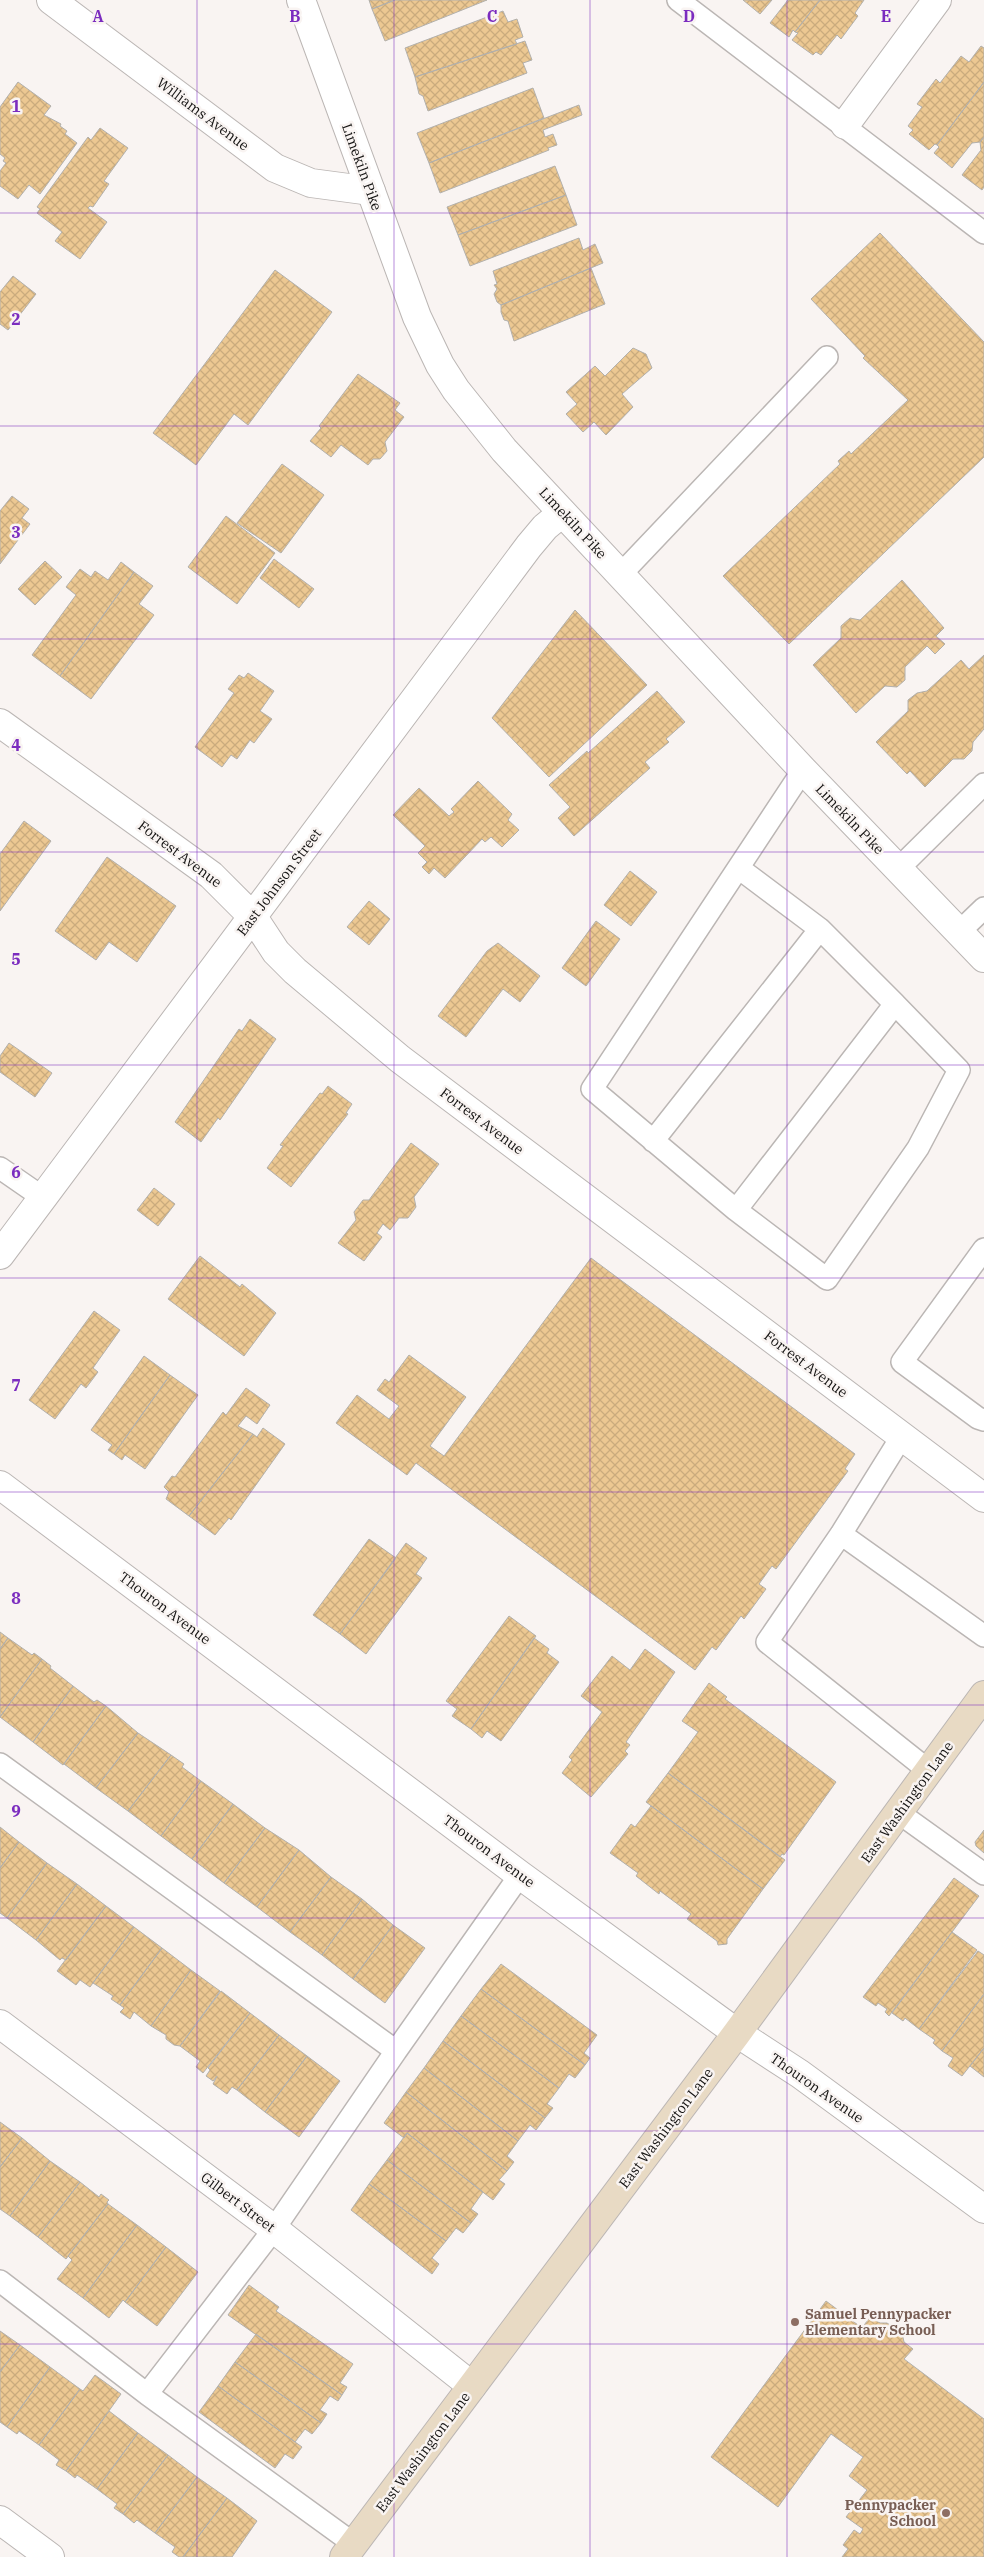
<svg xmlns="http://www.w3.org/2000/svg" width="984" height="2557" font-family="'IBM Plex Serif',serif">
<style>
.building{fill:url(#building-cross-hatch);stroke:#b2b0ac}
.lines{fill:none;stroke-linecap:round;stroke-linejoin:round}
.service-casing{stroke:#bbb6b4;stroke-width:24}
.minor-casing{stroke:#bbb6b4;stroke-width:30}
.tertiary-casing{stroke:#bbb6b4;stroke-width:30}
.secondary-casing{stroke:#bbb6b4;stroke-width:30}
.service{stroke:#fff;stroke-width:21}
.minor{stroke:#fff;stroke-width:28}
.tertiary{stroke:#fff;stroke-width:28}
.secondary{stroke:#e8dac4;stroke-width:28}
.grid{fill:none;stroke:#7b2cbf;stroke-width:1;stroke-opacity:0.55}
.education-dot{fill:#8d6e63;stroke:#f9f4f2;stroke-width:2}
.labels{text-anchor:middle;stroke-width:5;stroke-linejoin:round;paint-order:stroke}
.street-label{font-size:14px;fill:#141312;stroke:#f9f4f2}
.education-label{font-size:14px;font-weight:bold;fill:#785e54;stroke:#f9f4f2;text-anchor:start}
.grid-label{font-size:16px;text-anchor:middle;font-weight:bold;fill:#7b2cbf;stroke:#f9f4f2;stroke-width:5;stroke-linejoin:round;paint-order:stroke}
</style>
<defs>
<pattern id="building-cross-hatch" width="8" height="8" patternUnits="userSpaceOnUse" patternTransform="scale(1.25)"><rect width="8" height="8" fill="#ecc892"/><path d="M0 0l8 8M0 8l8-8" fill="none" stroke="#caab7d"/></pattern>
</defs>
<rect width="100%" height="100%" fill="#f9f4f2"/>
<path class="building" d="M369,0H395L372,9Z
M395,0H487L385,41L372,9Z
M743,0H772L760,14Z
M788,0H820L795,32L793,30L789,37L770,23Z
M820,0H864L855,13L858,16L841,39L837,35L821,55L816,52L813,55L792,40L798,33L795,32Z
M503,11L508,22L517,19L523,37L515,40L517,44L415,77L405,48Z
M525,41L532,60L523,63L527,73L428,111L423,96L419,94L415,77Z
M981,46L984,48V82L937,145L935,144L929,150L909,134L913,130L908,126L922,107L917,104L936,79L940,83L961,56L969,62Z
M18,82L51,106L44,115L61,124L60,126L67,131L65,134L77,143L40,194L29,185L18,199L0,186V171L6,163L3,161L5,158L0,154V107Z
M984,82V137L980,142L972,143L952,168L934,153L939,147L937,145Z
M533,88L544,118L429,163L417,133Z
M579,105L582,115L543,130L545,137L553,134L557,145L548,148L549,150L440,193L429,163Z
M100,128L128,148L104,181L109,184L93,207L90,206L88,208L107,222L80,259L55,241L62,232L37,213L40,209L37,207L88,137L91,140Z
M984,137V187L982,190L962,175L981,150L980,142Z
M555,166L566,195L458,235L447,207Z
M566,195L577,225L470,266L458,235Z
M880,233L984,342V457L789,644L723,576L840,464L838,461L849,451L851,454L908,400L863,358L865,356L811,299Z
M579,238L583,250L595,244L603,263L501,305L497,302L494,294L497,289L494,285L497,284L493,271Z
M591,268L605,304L514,341L508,321L504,320L501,312V305Z
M275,270L332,312L248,425L234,414L196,465L153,433Z
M13,276L36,294L8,330L0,324V292Z
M633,348L646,354L652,368L622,394L633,407L606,435L594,422L583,432L566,414L577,404L566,392L595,366L605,376Z
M358,374L400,403L395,410L404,417L385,442L387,451L380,459H373L368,465L341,445L331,457L310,441L321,428L319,426Z
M282,464L324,495L281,553L237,523Z
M12,496L29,509L22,518L30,524L0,564V511Z
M226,516L275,553L237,604L188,567Z
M274,559L314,589L299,608L260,578Z
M45,561L62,577L35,605L18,589Z
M121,562L134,572L60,676L32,655L76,595L66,587L80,569L91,577L95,571L108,580Z
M134,572L153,586L139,604L154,615L91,699L60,676Z
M902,580L944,628L936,636L945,644L935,654L927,646L905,667V680L897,687L885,686L856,713L813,665L841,638V626L850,618L860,620Z
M575,610L647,685L549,777L492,718Z
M984,655V729L973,742L972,751L964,759H953L925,787L910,771L907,774L876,742L908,711V700L917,693L927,691L961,660L969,669Z
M248,673L274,691L260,711L272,719L254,743L250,740L237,759L231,755L222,767L195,747L234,693L228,689L239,675L244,678Z
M657,691L685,722L666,739L669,742L645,762L650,768L574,836L558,818L570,807L549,785L587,751L588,753Z
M478,781L512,814L508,820L519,830L502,847L491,837L485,842L482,839L445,878L434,868L429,874L422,867L427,862L418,853L425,846L393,815L419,788L449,816L454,812L451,809Z
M24,821L51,841L0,911V854Z
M107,857L176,906L137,962L109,942L96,960L55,931Z
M630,871L657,892L631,926L604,905Z
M369,901L390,919L369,945L347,927Z
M596,921L620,939L586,986L562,968Z
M498,943L540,976L520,1002L503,989L466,1037L438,1016L487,951Z
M250,1019L276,1039L220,1120L218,1118L201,1142L175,1122L239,1029L242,1031Z
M9,1043L52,1073L35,1097L0,1072V1056Z
M328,1086L352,1104L346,1113L348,1114L291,1187L267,1168L283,1146L280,1145L320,1093L322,1094Z
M411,1143L439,1164L414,1197L416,1207L408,1218H399L390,1230L383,1224L377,1233L382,1237L364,1261L338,1243L356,1220L354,1212L363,1200H369Z
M154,1188L175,1204L158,1226L137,1210Z
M200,1256L240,1287L242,1284L276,1313L244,1356L168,1299Z
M591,1258L855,1454L845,1469L848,1471L776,1569L772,1566L759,1584L766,1589L744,1619L741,1616L716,1650L712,1647L695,1670L416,1463L407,1475L336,1423L357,1395L389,1419L399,1406L377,1390L385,1379L389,1382L409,1355L466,1397L430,1446L444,1456Z
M94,1311L120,1330L93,1368L98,1372L86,1388L81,1384L55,1419L29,1400Z
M144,1356L170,1375L114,1454L108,1450L112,1445L91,1430Z
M170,1375L198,1395L145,1469L125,1455L122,1460L114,1454Z
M246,1388L270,1405L257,1424L246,1416L238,1426L253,1434L189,1516L166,1499L169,1492L164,1487L172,1476L175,1477L223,1412L226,1415Z
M263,1428L285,1444L231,1520L229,1518L215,1535L189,1516L253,1434L257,1437Z
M369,1539L396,1558L340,1634L313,1615Z
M406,1543L427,1558L416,1574L422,1578L366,1654L340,1634Z
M509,1616L536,1636L471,1729L452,1716L457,1709L446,1701Z
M0,1632L8,1638L0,1649Z
M8,1638L32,1655L34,1653L42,1659L0,1717V1649Z
M534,1638L549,1649L547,1653L559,1662L501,1741L487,1731L482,1738L471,1729Z
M645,1649L675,1672L626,1742L630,1745L625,1751L628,1754L591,1797L562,1773L572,1760L569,1757L602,1712L581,1696L612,1656L630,1670Z
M42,1659L51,1666L50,1668L73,1686L33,1742L0,1717Z
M709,1683L727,1697L725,1699L836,1782L784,1855L782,1854L780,1857L668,1773L698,1732L682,1721Z
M73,1686L94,1702L97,1700L106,1706L63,1765L33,1742Z
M106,1706L138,1733L96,1788L64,1764Z
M138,1733L171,1755L128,1811L96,1788Z
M171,1755L184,1764L182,1767L201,1781L161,1836L128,1811Z
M668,1773L785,1860L763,1889L646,1802Z
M201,1781L233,1804L192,1859L161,1836Z
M233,1804L265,1828L224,1883L192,1859Z
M651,1806L763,1889L727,1939V1944L718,1945L717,1941L687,1919L691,1914L660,1891L659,1894L636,1876L638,1873L610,1853L631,1824L635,1827Z
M0,1827L19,1842L0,1868Z
M265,1828L299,1850L257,1907L224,1883Z
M984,1830V1853L976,1846L975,1842Z
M19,1842L47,1863L7,1918L0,1913V1868Z
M299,1850L331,1877L290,1932L257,1907Z
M47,1863L77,1884L36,1940L7,1918Z
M331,1877L362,1899L322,1955L290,1932Z
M954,1878L979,1896L889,2016L885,2012L887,2009L878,2003L876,2006L863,1997Z
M77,1884L106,1906L66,1960L62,1958L60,1960L36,1940Z
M362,1899L393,1925L353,1979L322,1955Z
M106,1906L134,1927L90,1987L80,1980L76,1985L57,1971Z
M393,1925L425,1948L385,2003L353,1979Z
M134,1927L162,1948L120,2005L111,1999L113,1996L93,1983Z
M952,1932L977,1950L919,2029L905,2018L903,2021L892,2013Z
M162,1948L191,1970L151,2026L134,2012L130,2019L120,2012L124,2008L120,2005Z
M978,1951L984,1955V1994L942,2051L933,2043L935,2040L919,2029Z
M501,1964L597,2035L584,2053L590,2058L585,2065L481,1989Z
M191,1970L220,1991L180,2046L174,2045L166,2039V2035L151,2026Z
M481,1989L585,2065L575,2078L569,2074L559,2088L461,2016Z
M221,1991L250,2013L203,2073L196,2067L200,2061L180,2046Z
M984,1994V2048L962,2076L948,2066L953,2058L942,2051Z
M250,2013L279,2035L237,2090L232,2087L227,2094L213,2084L217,2076L213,2081L206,2076L210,2070L208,2068Z
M461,2016L559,2088L547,2104L553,2108L545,2118L443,2041Z
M279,2035L307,2056L265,2112L237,2090Z
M443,2041L545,2118L536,2130L530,2125L518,2141L424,2068Z
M984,2048V2077L970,2066Z
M307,2056L340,2081L299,2137L265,2112Z
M424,2068L518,2141L507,2156L514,2162L507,2171L406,2092Z
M406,2092L507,2171L499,2180L505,2184L493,2200L407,2133L404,2138L384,2123Z
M0,2122L22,2138L0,2167Z
M407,2133L483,2192L471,2209L478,2214L471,2223L387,2160Z
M22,2138L50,2161L10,2216L0,2209V2167Z
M387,2160L471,2223L463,2233L456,2228L446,2241L369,2184Z
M50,2161L80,2182L38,2237L10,2216Z
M80,2182L99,2197L101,2194L109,2200L107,2202L108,2204L66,2259L38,2237Z
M369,2184L446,2241L432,2258L439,2264L432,2274L351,2210Z
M108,2204L137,2225L83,2298L57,2279L72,2260L68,2256Z
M137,2225L166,2247L125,2302L123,2300L109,2318L83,2298Z
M166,2247L198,2272L157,2326L125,2302Z
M249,2285L279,2307L276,2311L353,2364L340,2383L347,2387L342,2395L228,2315Z
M826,2301L862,2328L870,2317L880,2323H887L902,2333L904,2342L913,2349L904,2359L984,2419V2557H842L848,2549L843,2545L854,2530L860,2534L863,2529L846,2517L867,2490L849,2476L863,2457L831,2434L778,2507L711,2457Z
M0,2331L20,2345L0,2372Z
M256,2334L342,2395L338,2401L330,2396L320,2410L327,2414L321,2423L235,2362Z
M20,2345L50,2367L7,2427L0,2422V2372Z
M235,2362L321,2423L312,2434L305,2429L295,2442L218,2386Z
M50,2367L80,2389L39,2445L19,2431L17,2434L7,2427Z
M95,2375L121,2394L66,2471L56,2465L59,2460L39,2445L80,2389L83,2391Z
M218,2386L302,2447L293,2459L285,2454L275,2468L199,2412Z
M109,2411L138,2433L97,2489L77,2475L75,2478L66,2471Z
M138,2433L168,2455L123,2514L114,2508L117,2504L97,2489Z
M168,2455L197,2477L155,2533L137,2520L134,2523L123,2514Z
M197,2477L227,2498L183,2557H179L172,2552L175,2547L155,2533Z
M227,2498L257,2521L232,2557H183Z"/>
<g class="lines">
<g class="service-casing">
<path id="service" d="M678,0L984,233
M621,574L827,357
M803,770L592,1089L736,1210L895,1004L820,929
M898,869L984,784
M959,932L984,908
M653,1141L820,929L740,869
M0,1168L42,1197
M736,1210L827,1279L918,1148L959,1070L895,1004
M984,1249L902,1362L978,1418L984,1420
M902,1436L841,1534L767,1642L929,1771
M841,1534L984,1636
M0,1764L396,2051L520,1875
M899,1813L984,1874
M0,2281L147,2394L354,2544
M147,2394L274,2229L396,2051"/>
</g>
<g class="minor-casing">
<path id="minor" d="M51,0L275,168L311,183L371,191
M845,125L937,0
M0,723L211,875L253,917L276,952L295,971L400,1059L984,1498
M0,1255L529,546L545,527L562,513
M0,1485L520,1875L737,2033L800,2074L984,2209
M0,2024L274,2229L472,2386
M0,2520L50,2557"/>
</g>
<g class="tertiary-casing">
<path id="tertiary" d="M301,0L417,317L440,365L456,390L504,450L803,770L984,958"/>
</g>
<g class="secondary-casing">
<path id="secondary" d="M344,2557L737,2033L984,1695"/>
</g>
<use href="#service" class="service"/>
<use href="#minor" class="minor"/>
<use href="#tertiary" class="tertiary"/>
<use href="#secondary" class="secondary"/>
</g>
<path class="grid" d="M197,0V2557M394,0V2557M590,0V2557M787,0V2557M0,213H984M0,426H984M0,639H984M0,852H984M0,1065H984M0,1278H984M0,1492H984M0,1705H984M0,1918H984M0,2131H984M0,2344H984"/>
<g class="education-dot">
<circle cx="795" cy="2322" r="5"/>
<circle cx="946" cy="2513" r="5"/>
</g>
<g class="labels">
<g class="street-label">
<text transform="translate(203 114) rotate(37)" y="5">Williams Avenue</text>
<text transform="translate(362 167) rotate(70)" y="5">Limekiln Pike</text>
<text transform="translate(573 523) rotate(47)" y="5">Limekiln Pike</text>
<text transform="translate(850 819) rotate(46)" y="5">Limekiln Pike</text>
<text transform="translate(180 854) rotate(37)" y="5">Forrest Avenue</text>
<text transform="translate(279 882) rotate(-53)" y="5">East Johnson Street</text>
<text transform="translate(482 1121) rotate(37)" y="5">Forrest Avenue</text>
<text transform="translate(806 1364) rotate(37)" y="5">Forrest Avenue</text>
<text transform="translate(165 1608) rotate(37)" y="5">Thouron Avenue</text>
<text transform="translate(907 1802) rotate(-54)" y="5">East Washington Lane</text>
<text transform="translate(489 1851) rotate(37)" y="5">Thouron Avenue</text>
<text transform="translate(817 2088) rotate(35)" y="5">Thouron Avenue</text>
<text transform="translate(666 2128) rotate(-53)" y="5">East Washington Lane</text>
<text transform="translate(238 2202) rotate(37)" y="5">Gilbert Street</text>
<text transform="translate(423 2452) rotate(-53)" y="5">East Washington Lane</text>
</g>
<g class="education-label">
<text x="805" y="2319">Samuel Pennypacker<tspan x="805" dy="16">Elementary School</tspan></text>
<text x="936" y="2510" text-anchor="end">Pennypacker<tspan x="936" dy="16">School</tspan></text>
</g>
</g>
<g class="grid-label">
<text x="98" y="22">A</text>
<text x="295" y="22">B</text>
<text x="492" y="22">C</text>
<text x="689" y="22">D</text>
<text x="886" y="22">E</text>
<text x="16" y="112">1</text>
<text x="16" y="325">2</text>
<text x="16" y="538">3</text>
<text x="16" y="751">4</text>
<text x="16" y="965">5</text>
<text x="16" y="1178">6</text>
<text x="16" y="1391">7</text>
<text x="16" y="1604">8</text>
<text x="16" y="1817">9</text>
</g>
</svg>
